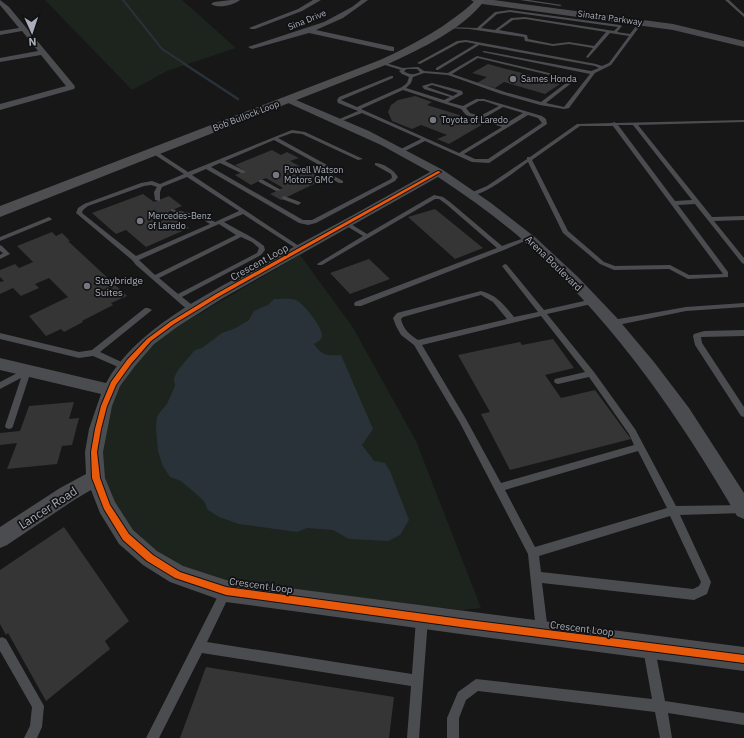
<svg xmlns="http://www.w3.org/2000/svg" width="744" height="738" font-family="'IBM Plex Sans',sans-serif">
<style>
.green{fill:#1d241e}
.water{fill:#2a3239}
.lines{fill:none;stroke-linecap:round;stroke-linejoin:round}
.stream-far1{stroke:#2a3239;stroke-width:2}
.stream{stroke:#2a3239;stroke-width:2.5}
.building{fill:#353536}
.lane{fill:#4b4c50;fill-rule:evenodd}
.street{fill:#4b4c50;fill-rule:evenodd}
.secondary{fill:#4a4a4e;fill-rule:evenodd}
.highway{fill:#4e4e51;fill-rule:evenodd}
.cycleway-casing{stroke:#111113;stroke-width:2}
.cycleway{fill:#e8590c;fill-rule:evenodd}
.poi-dot{fill:#757880;stroke:#111113;stroke-width:1.5}
.labels{text-anchor:middle;stroke-width:3.5;stroke-linejoin:round;paint-order:stroke}
.far-street-label{font-size:9px;fill:#a8adb8;stroke:#111113}
.far-poi-label{font-size:9px;fill:#a8adb8;stroke:#111113;text-anchor:start}
.street-label{font-size:10px;fill:#a8adb8;stroke:#111113}
.poi-label{font-size:10px;fill:#a8adb8;stroke:#111113;text-anchor:start}
.near-street-label{font-size:12px;fill:#a8adb8;stroke:#111113}
</style>
<rect width="100%" height="100%" fill="#171717"/>
<path class="green" d="M45,0H182L236,48L167,71L132,90Z
M300,255L352,326L416,441L481,608L462,610L227,583L182,567L133,535L111,503L101,475L99,454L108,407L119,383L153,341Z"/>
<path class="water" d="M274,299C280,299 291,298 296,300C304,304 322,327 322,335C322,340 317,342 314,344C322,356 328,356 341,355L373,429L362,445L374,461L385,463L390,471L409,520L400,535L388,541L349,539L333,530L307,528L297,532L239,524L219,517L208,510L204,501L194,492L181,481L170,477L163,466L158,451L156,427L157,417L160,412L167,404L175,386L174,378L178,370L195,350L202,348L222,333L236,328L249,320L254,311L268,305Z"/>
<g class="lines">
<path class="stream-far1" d="M123,0L162,49L185,64"/>
<path class="stream" d="M183,63L238,99"/>
</g>
<path class="building" d="M488,64L544,79L547,77L560,80L556,83L560,84L545,94L504,82L495,88L477,83L487,77L472,73Z
M415,96L432,102L427,105L485,123L449,144L437,139L447,135L421,125L412,129L392,121L388,112L391,105L398,100Z
M272,150L281,155L287,152L299,158L290,161L324,179L281,200L270,194L283,188L266,178L251,185L235,175L245,171L235,165Z
M143,194L154,202L169,196L182,206L168,212L189,228L146,247L126,230L116,234L92,213Z
M435,209L483,248L455,259L408,217Z
M52,232L56,236L62,233L70,241H68L127,296L111,303L113,305L82,321L83,322L64,332L61,329L46,336L29,316L68,297L49,278L35,284L39,288L21,296L13,288L0,294V282L4,281L0,277V270L15,264L19,268L33,262L17,246Z
M369,259L390,279L350,294L330,273Z
M553,339L574,368L545,375L561,398L595,390L631,439L510,470L481,414L490,412L458,355L520,342L522,345Z
M74,402L69,419L79,418L72,445L62,446L57,464L7,469L17,443L0,445V433L20,431L29,406Z
M64,527L129,621L105,641L110,649L46,701L8,633L6,635L0,624V570Z
M206,667L394,697L389,738H180Z"/>
<g class="lines">
<path class="lane" d="M520,0H529L562,5L560,6Z
M725,0H729L744,14V17Z
M510,10L620,25L622,26L617,32L630,34L640,21L643,22L611,65L595,73L569,108L564,109L540,105L501,94L448,75L424,73L413,77L411,83L406,88L444,100L450,97L424,89L422,86L432,83L462,91L463,94L448,102L463,106L476,99H484L542,116L546,119L547,124L489,163L472,162L425,141L403,152H399V150L421,139L362,113L339,122L335,121L358,111L338,103L337,100L339,97L391,76H393V78L341,100L357,107L402,87L407,83L409,77L402,74L399,71L401,70L382,64V62L403,68L418,67L424,71L448,73L477,56L574,79V81L546,103L564,107L590,74L482,52L484,51L591,71L599,68L595,66L479,45L438,70H436V68L476,44L466,42L459,43L420,64L417,63L457,41L466,40L596,64L602,66L609,63L629,36L610,33L588,58L586,57L593,48L569,44L553,46L525,41L524,37L469,29L445,28L447,27L477,28L495,12ZM510,12L618,27L614,31L525,17L511,18L495,30L481,28L497,14ZM525,19L606,32L594,46L569,42L553,44L528,39L527,35L499,30L513,20ZM478,58L570,80L541,102L505,92L452,74ZM407,69H417L420,72C415,75 409,75 404,71ZM432,85L458,93L453,96L427,87ZM403,90L461,109L466,115L502,127L459,153L361,109ZM479,101H484L499,106L480,116L470,113L466,108ZM503,107L523,113L505,124L484,118ZM528,115L538,118L542,123L488,159H475L464,154Z
M744,120V122L638,125L712,217L744,216V220L714,221L744,258V264L742,263L695,204L678,205L728,272V277L688,279L669,269L614,270L600,264L563,233L528,162C518,169 479,201 468,194L487,186L527,159V157H530L577,124L612,123L614,122L616,123ZM618,125H633L692,200L675,201ZM580,126H613L723,274L689,275L670,265L615,266L604,262L568,231L532,160Z
M292,130L305,132L363,159L358,160L302,134L292,133L278,138L327,165L334,176L343,181V183H339L330,178L323,167L274,140L225,161L245,171V173H241L220,163L211,167L303,220H312L391,179L392,177L391,174L375,165V163C383,163 394,170 398,177L395,181L316,223L308,225L299,223L206,169L192,175L305,250L302,252L300,251L243,214L224,222C237,230 252,236 264,246L265,250L261,255L182,297L196,308L197,310L196,312H190L136,265L132,260L76,213L78,208L84,204L141,183L152,181L160,184L184,174L152,153V151H156L188,172ZM187,177L239,211L215,222L206,217L171,209V211L202,219L210,224L136,256L82,213L83,210L88,206L144,186L151,185L157,187L154,192L155,200L160,201V192L162,187ZM219,224L236,235L155,275L139,260ZM241,237L252,242L259,248L257,253L178,294L159,278Z
M259,180H263L281,190L276,191L259,182Z
M434,195L443,197L450,202L502,246L527,237L529,236L532,238L504,250L361,306H355L354,304L355,302L497,248L446,204L439,199H435L322,265H318L317,264L363,236L345,225V223H349L367,234Z
M284,196L300,202L301,203L298,205L282,199V197Z
M49,217L52,219L51,220L0,241V237Z
M0,245L2,246L10,254L0,259V255L3,253L0,251Z
M505,264L507,265L544,310L593,299H596L597,301L596,303L547,314L594,372L635,429L676,506L744,505L743,513L680,515L711,582L707,594L694,600L542,583L548,631L546,635L542,637L538,635L536,631L528,554L460,423L414,345L401,335L396,326L393,318L397,313L481,291C497,295 504,305 514,317L538,312L502,266ZM481,295L493,302L507,319L418,340C410,335 403,329 401,319L403,317ZM541,316L585,372L555,379L554,381L555,383L558,384L589,377L629,434L634,445L501,483L466,419L422,345ZM638,451L667,508L535,547L505,490ZM670,516L701,582L699,586L693,589L541,572L539,556Z
M744,303V307L686,311L613,326L609,323L613,320L686,307Z
M145,308H148L152,310L100,352L128,365L129,367L125,370L93,356L79,358L0,339V333L79,352L92,350Z
M744,330V336L701,337L702,343L744,407V417L741,416L695,345L693,336L694,334L704,331Z
M27,368L31,371L13,426L12,428L9,429L6,428L5,426L21,378L0,389V382Z
M226,587L230,588L231,592L207,642L412,674L416,619L418,615L422,613L426,615L428,619L419,738H407L411,686L202,653L159,738H146L222,588Z
M2,637L6,639L44,706L42,727L37,738H24L30,726L32,707L0,651V638Z
M649,643L653,645L655,649L665,701L744,713V725L668,713L672,738H660L655,712L478,691L466,700L459,718V738H447V718L458,692L476,679L652,699L643,649L645,645Z"/>
<path class="street" d="M0,0L9,7L74,85L75,87L74,89L0,110V104L66,86L41,55L0,62V58L38,51L22,31L0,35V31L19,28L0,5Z
M231,0H240C234,5 218,9 211,4L214,2Z
M313,0H321L302,11L255,29H251L249,28L298,9Z
M361,0H368L343,18L316,30L394,47V51H391L309,33L252,49L248,47L324,22L352,7Z
M289,97L369,131L443,170L491,203L536,238L578,277L617,318L654,362L689,408L744,493V519L737,516C679,416 614,322 527,244C500,219 469,198 438,177L223,298L177,327L154,344L135,366L120,386L112,406L103,452L105,478L115,502L133,530L157,551L183,566L226,580L744,647V671L468,635L226,602L170,582L143,565L119,544L100,513L91,490L74,500L7,545L0,548V527L60,488L86,474L85,452L89,429L101,394L0,370V358L106,383C138,324 222,287 279,255C330,228 380,200 430,172L381,145L286,102L285,100Z"/>
<path class="secondary" d="M471,0H494L673,24L744,41V47L673,30L475,3Z"/>
<path class="highway" d="M476,0H485C462,30 422,48 388,64L0,217V206L380,60C415,44 448,26 476,0Z"/>
<g class="cycleway-casing">
<path id="cycleway" d="M438,171L441,172L220,296L174,324L151,341L131,364L116,385L107,406L101,429L97,452L100,478L110,505L129,534L153,555L180,572L226,587L468,620L744,655V663L468,628L226,595L175,578L147,561L123,540L104,509L92,478L91,452L95,429L101,406L111,382L127,360L147,339L170,322L216,294Z"/>
</g>
<use href="#cycleway" class="cycleway"/>
</g>
<g class="poi-dot">
<circle cx="513" cy="79" r="4"/>
<circle cx="433" cy="120" r="4"/>
<circle cx="276" cy="175" r="4"/>
<circle cx="140" cy="221" r="4"/>
<circle cx="87" cy="286" r="4"/>
</g>
<g class="labels">
<g class="far-street-label">
<text transform="translate(610 18) rotate(8)" y="3">Sinatra Parkway</text>
<text transform="translate(307 20) rotate(-22)" y="3">Sina Drive</text>
<text transform="translate(246 116) rotate(-21)" y="3">Bob Bullock Loop</text>
</g>
<g class="far-poi-label">
<text x="521" y="82">Sames Honda</text>
<text x="441" y="123">Toyota of Laredo</text>
<text x="284" y="173">Powell Watson<tspan x="284" dy="10">Motors GMC</tspan></text>
<text x="148" y="219">Mercedes-Benz<tspan x="148" dy="10">of Laredo</tspan></text>
</g>
<g class="street-label">
<text transform="translate(259 262) rotate(-29)" y="4">Crescent Loop</text>
<text transform="translate(554 263) rotate(44)" y="4">Arena Boulevard</text>
<text transform="translate(261 585) rotate(8)" y="4">Crescent Loop</text>
<text transform="translate(582 628) rotate(7)" y="4">Crescent Loop</text>
</g>
<g class="poi-label">
<text x="95" y="284">Staybridge<tspan x="95" dy="12">Suites</tspan></text>
</g>
<g class="near-street-label">
<text transform="translate(48 508) rotate(-33)" y="4">Lancer Road</text>
</g>
</g>
<g transform="translate(32 32) rotate(177)" stroke="#111113" stroke-width="3" paint-order="stroke">
<path d="M0-3L7 15L0 10L-7 15Z" fill="#a8adb8"/>
<text y="-6" font-size="11" font-weight="bold" text-anchor="middle" fill="#a8adb8">N</text>
</g>
</svg>
